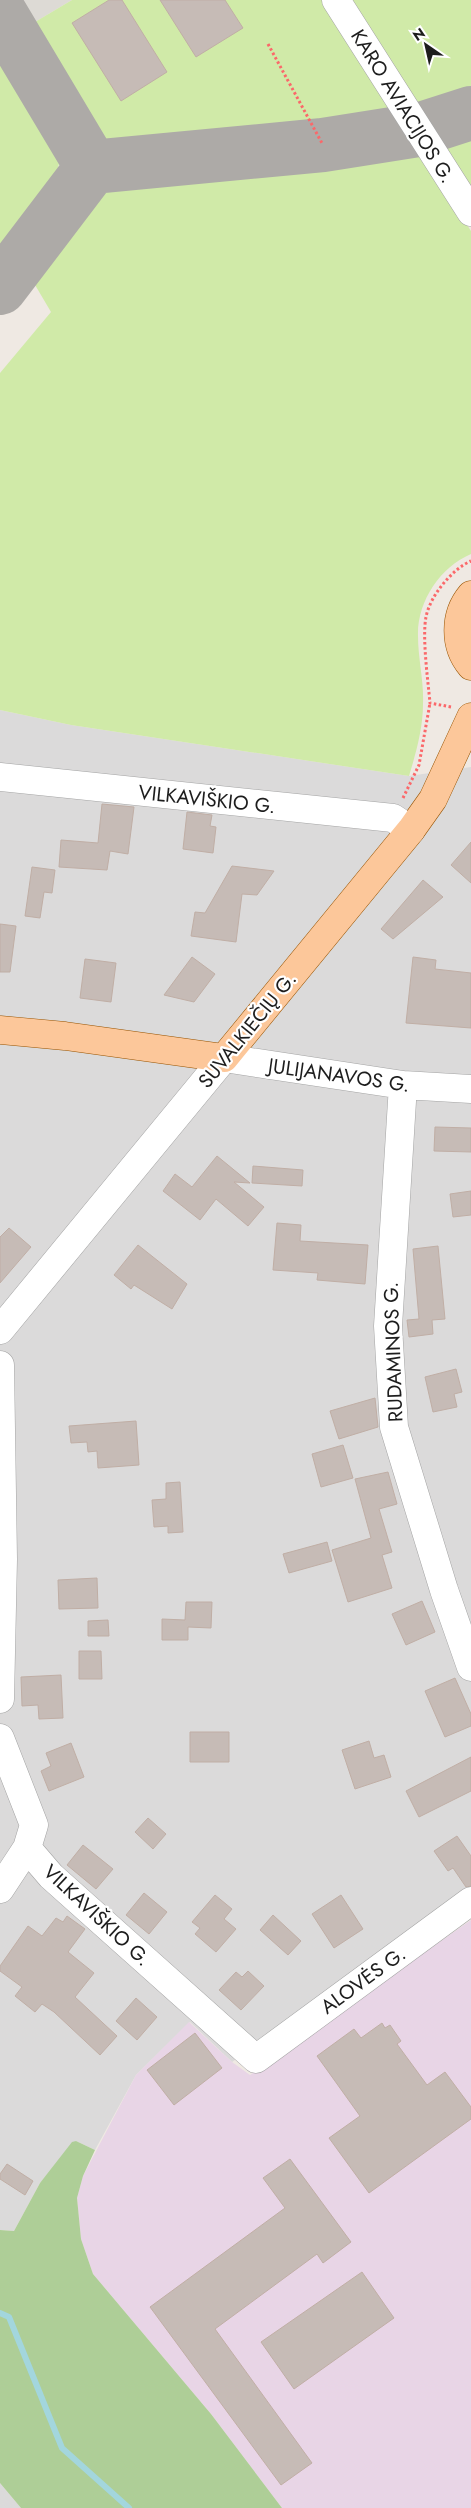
<svg xmlns="http://www.w3.org/2000/svg" width="471" height="2508" font-family="Jost,sans-serif">
<style>
.residential{fill:#dbdada}
.industrial{fill:#e8d5e6}
.airport{fill:#dddad5}
.grass{fill:#d0eaa8}
.forest{fill:#aece97}
.lines{fill:none;stroke-linecap:round;stroke-linejoin:round}
.stream{stroke:#a3d6dd;stroke-width:6}
.taxiway{stroke:#adaaa7;stroke-width:54}
.building{fill:#c6bbb6;stroke:#c0aea5}
.minor-casing{stroke:#a4a4a4;stroke-width:29}
.major-casing{stroke:#975300;stroke-width:29}
.path{stroke:#fb686a;stroke-width:3;stroke-dasharray:2.5 2.5;stroke-linecap:butt}
.minor{stroke:#fff;stroke-width:28}
.major{stroke:#fcc79a;stroke-width:28}
.labels{text-anchor:middle;stroke-width:4.5;stroke-linejoin:round;paint-order:stroke}
.street-label{font-size:20px;fill:#1d1d1d;stroke:#fff}
</style>
<rect width="100%" height="100%" fill="#efe9e3"/>
<path class="residential" d="M0,710L71,725L409,776L471,767V1900L232,2062L190,2022L136,2075L95,2150L76,2141L40,2183L14,2231L0,2230Z
M0,2483L21,2508H0Z"/>
<path class="industrial" d="M471,1920V2508H282L211,2414L93,2274L81,2239L77,2198L83,2176L136,2075L189,2022L232,2062L250,2075Z"/>
<path class="airport" d="M21,0H72L35,22Z"/>
<path class="grass" d="M15,0H21L35,22L72,0H325L388,99L390,114L384,120L131,149L105,145Z
M349,0H471V92L426,108L416,105Z
M0,44L55,135L60,160L55,179L0,253Z
M471,128V192L442,143L447,136Z
M407,151L418,156L430,168L471,231V554C440,567 417,602 418,636C418,659 424,681 423,704C423,728 416,753 409,776L71,725L0,710V373L51,312L28,273L80,205L113,185Z"/>
<path class="forest" d="M76,2141L95,2150L83,2176L77,2198L81,2239L93,2274L211,2414L282,2508H21L0,2483V2230L14,2231L40,2183L72,2142Z"/>
<g class="lines">
<path class="stream" d="M0,2313L9,2317L62,2448L129,2508"/>
<path class="taxiway" d="M0,13L92,167L0,288
M92,167L323,145L418,130L471,113"/>
</g>
<path class="building" d="M109,0H122L167,72L121,101L72,23Z
M160,0H225L243,28L196,57Z
M102,804L134,807L128,854L110,851L107,870L59,867L61,840L98,843Z
M187,812L212,815L210,826L216,827L213,853L183,849Z
M471,842V883L451,865Z
M232,866L274,871L257,895L242,894L236,942L191,936L195,912L205,913Z
M32,867L55,870L52,893L44,892L40,918L25,916Z
M423,880L443,897L393,939L381,929Z
M0,924L16,926L10,972H0Z
M192,957L215,974L194,1002L164,995Z
M413,957L436,960L435,969L471,973V1028L406,1023Z
M85,959L116,963L111,1002L80,998Z
M435,1127L471,1128V1152L434,1151Z
M217,1156L250,1183L234,1182L264,1207L248,1226L216,1199L200,1220L163,1191L175,1174L192,1187Z
M253,1166L303,1170L302,1186L252,1183Z
M471,1191V1215L453,1217L450,1194Z
M277,1223L301,1225L300,1241L368,1245L365,1284L317,1280L318,1273L273,1270Z
M9,1228L31,1247L0,1283V1237Z
M138,1245L187,1284L172,1309L134,1285L131,1289L114,1275Z
M438,1246L445,1319L432,1320L433,1334L409,1337L407,1320L419,1319L413,1249Z
M456,1369L462,1392L454,1394L457,1407L433,1412L425,1377Z
M375,1398L378,1427L339,1439L330,1411Z
M136,1421L139,1465L98,1468L97,1451L88,1452L87,1442L71,1443L69,1426Z
M343,1445L353,1478L321,1487L312,1454Z
M388,1472L397,1504L379,1509L392,1552L382,1555L392,1588L348,1602L332,1550L371,1538L355,1479Z
M180,1482L183,1532L168,1533V1526L154,1527L152,1500L166,1499V1483Z
M327,1542L332,1561L289,1573L283,1554Z
M97,1578L98,1608L59,1609L58,1580Z
M422,1601L435,1632L406,1645L392,1614Z
M186,1602H212L211,1628L188,1627V1640H162V1619L185,1620Z
M108,1620L109,1636H88V1621Z
M79,1651H101L102,1679H79Z
M61,1675L63,1718L39,1719L38,1705L22,1706L21,1677Z
M455,1678L471,1714V1726L445,1737L425,1691Z
M190,1732H229V1762H190Z
M369,1741L374,1758L384,1755L391,1777L355,1789L342,1750Z
M71,1743L84,1777L49,1791L41,1771L51,1766L46,1753Z
M471,1757V1791L419,1817L406,1791Z
M148,1818L166,1834L153,1849L135,1832Z
M457,1836L471,1856V1886L466,1887L453,1868L448,1871L434,1851Z
M83,1845L113,1869L96,1889L67,1865Z
M144,1893L167,1912L149,1934L126,1915Z
M215,1895L232,1909L224,1919L236,1929L216,1952L195,1934L200,1928L192,1922Z
M341,1895L363,1929L334,1948L312,1914Z
M273,1915L301,1941L288,1955L260,1930Z
M67,1916L85,1929L68,1952L94,1973L75,1997L117,2036L100,2055L54,2012L42,2004L35,2012L15,1996L22,1987L0,1971V1966L28,1926L42,1936L56,1918L63,1922Z
M248,1971L264,1986L241,2010L219,1990L236,1972L242,1977Z
M136,1998L157,2017L137,2040L116,2021Z
M382,2023L385,2028L390,2025L401,2041L397,2044L427,2085L445,2072L471,2107V2119L369,2193L329,2138L360,2116L317,2056L354,2029L361,2038Z
M195,2033L222,2068L174,2105L147,2070Z
M290,2159L351,2242L323,2263L317,2254L215,2329L312,2463L281,2485L150,2307L285,2208L263,2178Z
M7,2164L33,2181L25,2195L0,2179V2174Z
M362,2272L394,2318L294,2389L261,2342Z"/>
<g class="lines">
<g class="minor-casing">
<path id="minor" d="M336,0L471,212
M0,777L393,818L411,830
M403,1085L388,1326L394,1427L444,1590L471,1667
M0,1330L224,1058L403,1085L471,1089
M0,1365L3,1559L0,1699
M0,1738L34,1825L27,1848L51,1876L256,2059L471,1901
M0,1889L27,1848"/>
</g>
<g class="major-casing">
<path id="major" d="M471,595C454,615 454,646 471,666
M0,1030L65,1036L224,1058L411,830L433,799L471,717"/>
</g>
<path class="path" d="M268,44L323,145
M451,707L430,703C428,681 422,637 426,617C430,596 452,569 471,561
M403,798L419,765L430,703"/>
<use href="#minor" class="minor"/>
<use href="#major" class="major"/>
</g>
<g class="labels">
<g class="street-label">
<text transform="translate(403 106) rotate(58)" y="7">KARO AVIACIJOS G.</text>
<text transform="translate(207 799) rotate(6)" y="7">VILKAVIŠKIO G.</text>
<text transform="translate(247 1030) rotate(-51)" y="7">SUVALKIEČIŲ G.</text>
<text transform="translate(339 1075) rotate(8)" y="7">JULIJANAVOS G.</text>
<text transform="translate(393 1352) rotate(-92)" y="7">RUDAMINOS G.</text>
<text transform="translate(97 1915) rotate(43)" y="7">VILKAVIŠKIO G.</text>
<text transform="translate(363 1980) rotate(-36)" y="7">ALOVĖS G.</text>
</g>
</g>
<g transform="translate(426 45) rotate(326)" stroke="#ffffff" stroke-width="4" paint-order="stroke">
<path d="M0-4L9 19L0 12L-9 19Z" fill="#1d1d1d"/>
<text y="-8" font-size="14" font-weight="bold" text-anchor="middle" fill="#1d1d1d">N</text>
</g>
</svg>
